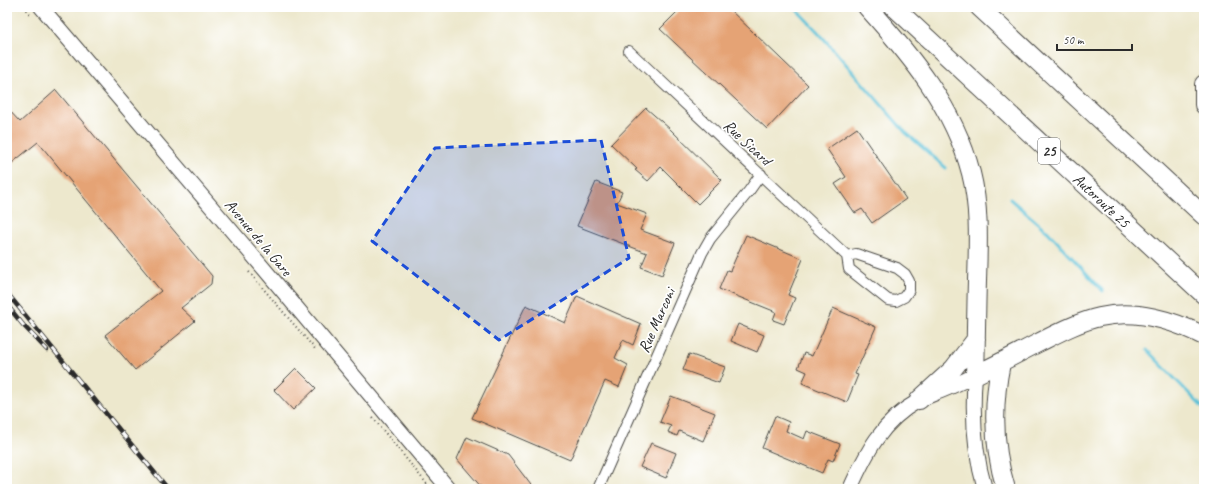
<svg xmlns="http://www.w3.org/2000/svg" width="1211" height="496" font-family="Caveat,sans-serif">
<style>
.lines{fill:none;stroke-linecap:round;stroke-linejoin:round}
.stream{stroke:#5ac1d8;stroke-width:3}
.building{fill:#e5a374}
.street-casing{stroke:#484743;stroke-width:12}
.secondary-casing{stroke:#484743;stroke-width:16}
.highway-casing{stroke:#484743;stroke-width:20}
.path{stroke:#484743;stroke-width:2;stroke-dasharray:1 3;stroke-linecap:butt}
.street{stroke:#fff;stroke-width:10}
.secondary{stroke:#fff;stroke-width:14}
.highway{stroke:#fff;stroke-width:18}
.rail-casing{stroke:#2b2b2b;stroke-width:4.5}
.rail{stroke:#fff;stroke-width:3;stroke-dasharray:9;stroke-linecap:butt}
.marked{fill:#1d4ed8;fill-opacity:0.2;stroke:#1d4ed8;stroke-width:3;stroke-dasharray:8 5;stroke-linejoin:round}
.labels{text-anchor:middle;stroke-width:3.5;stroke-linejoin:round;paint-order:stroke}
.shield{fill:#fff;stroke:#6b6b6b;stroke-width:1}
.shield-label{font-size:15px;font-weight:bold;fill:#2b2b2b}
.street-label{font-size:16px;fill:#2b2b2b;stroke:#fff}
</style>
<rect width="100%" height="100%" fill="#fff"/>
<filter id="ink" filterUnits="userSpaceOnUse"><feTurbulence type="fractalNoise" baseFrequency=".025" numOctaves="2"/><feDisplacementMap in="SourceGraphic" scale="8" xChannelSelector="R" yChannelSelector="G"/><feConvolveMatrix kernelMatrix="1 2 1 2 8 2 1 2 1" color-interpolation-filters="sRGB"/></filter>
<filter id="wash" filterUnits="userSpaceOnUse"><feTurbulence type="fractalNoise" baseFrequency=".012" numOctaves="4" result="noise"/><feDisplacementMap in="SourceGraphic" scale="16" xChannelSelector="R" yChannelSelector="G"/><feGaussianBlur stdDeviation="0.9" result="paint"/><feColorMatrix in="noise" values="0 0 0 0 0 0 0 0 0 0 0 0 0 0 0 0 0 1.4 0 .05"/><feComposite in="paint" operator="in"/></filter>
<g filter="url(#wash)">
<rect width="100%" height="100%" fill="#ede8cd"/>
<g class="lines">
<path class="stream" d="M794,7L819,33L905,132L946,168
M1010,199L1048,232L1103,291
M1147,350L1204,409"/>
</g>
<g id="blocks">
<path class="building" d="M682,7H727L808,85L767,129L660,29Z
M56,90L212,276L211,284L181,308L195,321L135,370L105,335L161,291L38,142L7,167V108L20,122Z
M646,108L670,129L722,180L698,204L661,167L648,181L635,170L637,169L611,144Z
M857,128L906,199L872,223L862,209L855,213L835,184L846,177L827,149Z
M596,182L622,192L617,203L647,214L640,230L675,243L662,275L641,267L647,253L577,226Z
M746,235L803,259L788,295L795,298L784,324L773,320L776,312L719,289L727,270L730,271Z
M577,296L641,324L633,345L623,340L615,358L628,365L619,387L605,381L570,460L472,418L526,305L565,323Z
M833,308L876,327L855,374L858,375L847,402L802,383L807,372L798,368L804,353L812,356Z
M738,324L764,335L757,352L731,341Z
M689,354L725,367L719,383L683,370Z
M296,368L316,388L293,410L274,390Z
M671,396L715,413L703,441L679,431L677,436L668,432L671,426L660,422Z
M775,416L789,422L786,431L804,439L807,431L840,444L833,461L828,459L822,473L762,448Z
M467,437L508,455L534,489H483L457,459Z
M651,443L676,453L666,478L640,467Z"/>
</g>
</g>
<g filter="url(#ink)">
<use href="#blocks" fill-opacity="0" stroke="#484743" stroke-width="1"/>
<g class="lines">
<g class="street-casing">
<path id="street" d="M629,51L847,256L849,269L888,300L896,301L904,297L909,290V281L905,274L897,268L856,254L847,256
M598,489L702,253L710,239L749,191L761,174"/>
</g>
<g class="secondary-casing">
<path id="secondary" d="M41,7L265,270L449,489
M975,375C972,413 974,452 985,489
M850,489C866,453 882,421 918,401C926,397 934,394 941,391C953,386 964,381 975,375"/>
</g>
<g class="highway-casing">
<path id="highway" d="M867,7C911,56 954,107 971,173C980,208 978,245 977,281C976,313 976,344 975,375C996,365 1017,354 1038,343C1058,333 1078,322 1100,317C1135,309 1173,320 1204,336
M894,7L1204,295
M979,7L1204,216
M1204,84V105
M1001,363C992,406 993,447 1006,489
M919,400L953,369L976,339"/>
</g>
<path class="path" d="M24,7L31,15
M249,272L315,349
M373,418L431,489"/>
<use href="#street" class="street"/>
<use href="#secondary" class="secondary"/>
<use href="#highway" class="highway"/>
<g class="rail-casing">
<path id="rail" d="M7,293L168,489
M7,305L24,326L47,350"/>
</g>
<use href="#rail" class="rail"/>
</g>
</g>
<path class="marked" d="M601,140L629,258L499,340L372,241L435,148Z"/>
<g class="labels">
<rect class="shield" x="1038" y="138" width="22" height="26" rx="3"/>
<g class="shield-label">
<text x="1049" y="156">25</text>
</g>
<g class="street-label">
<text transform="translate(748 142) rotate(43)" y="6">Rue Sicard</text>
<text transform="translate(1102 200) rotate(43)" y="6">Autoroute 25</text>
<text transform="translate(259 237) rotate(50)" y="6">Avenue de la Gare</text>
<text transform="translate(656 320) rotate(-66)" y="6">Rue Marconi</text>
</g>
</g>
<rect width="1211" height="496" fill="none" stroke="#fff" stroke-width="24"/>
<path d="M1057 44v6h75v-6" fill="none" stroke="#2b2b2b" stroke-width="2"/>
<text x="1063" y="44" font-size="12" fill="#2b2b2b" stroke="#ffffff" stroke-width="3" paint-order="stroke">50 m</text>
</svg>
